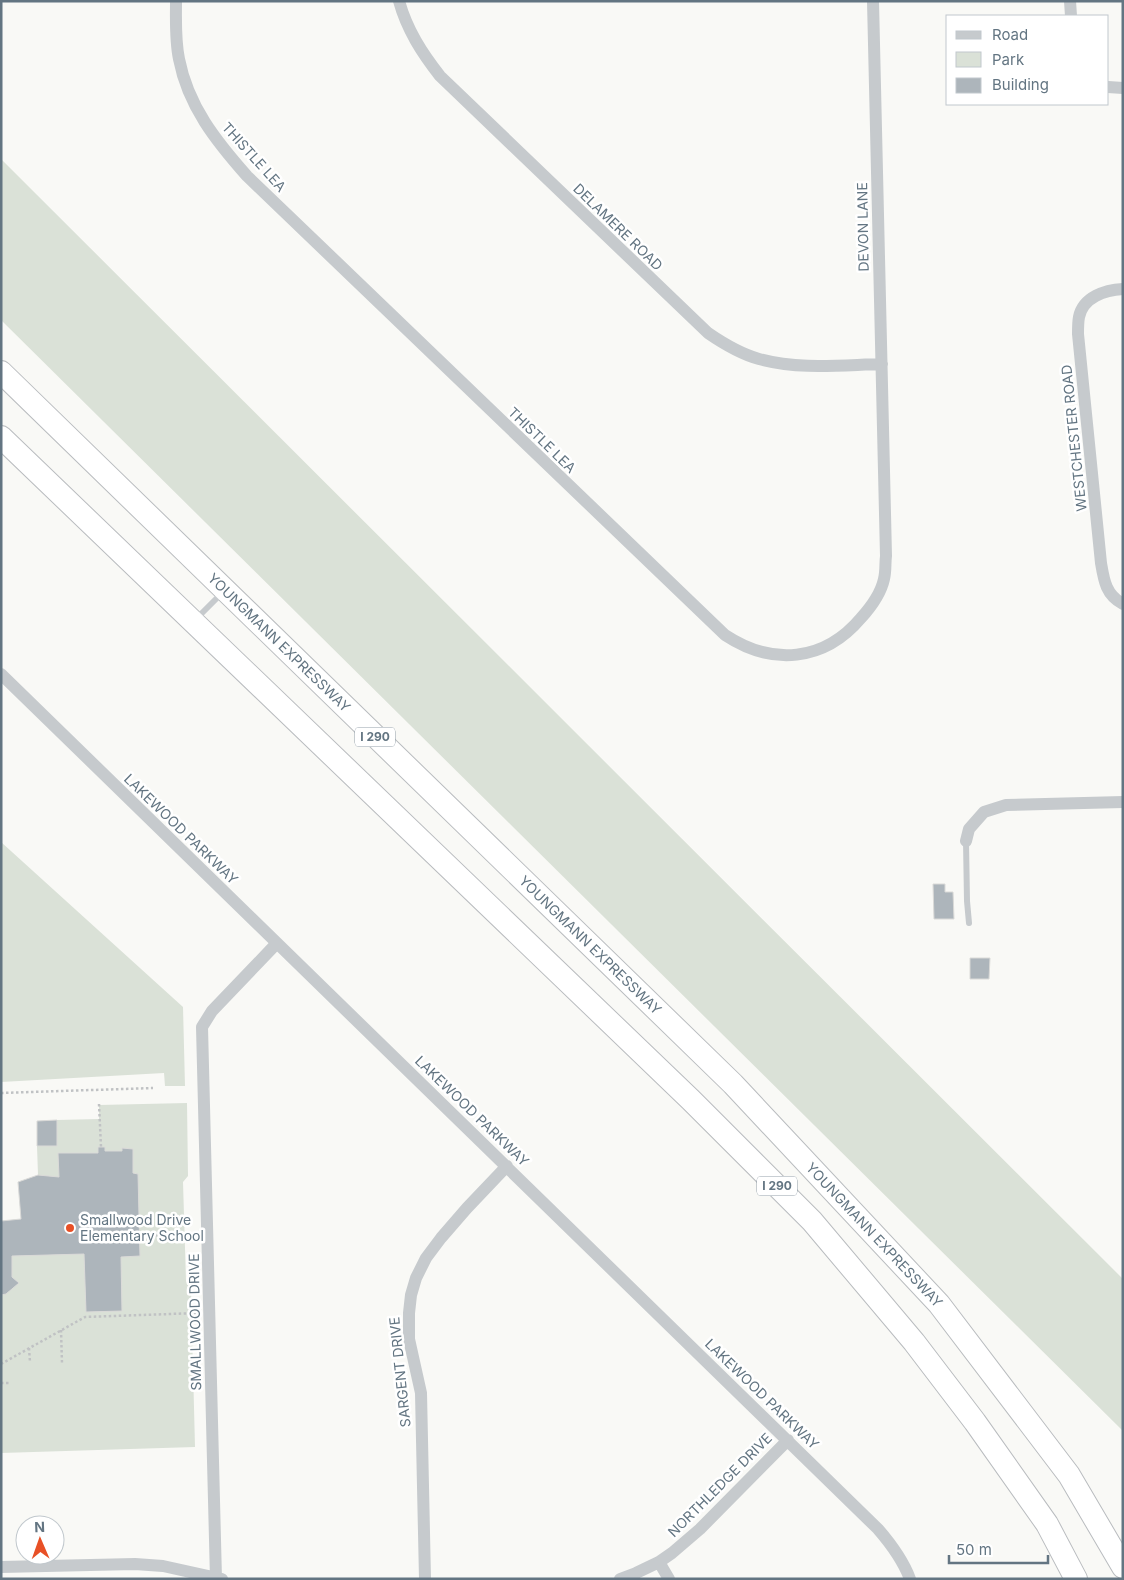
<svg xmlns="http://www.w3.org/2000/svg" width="1124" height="1580" font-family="Inter,sans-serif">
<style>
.green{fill:#dae1d7}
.building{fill:#adb5bb;stroke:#dadad8}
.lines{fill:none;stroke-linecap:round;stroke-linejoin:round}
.motorway-casing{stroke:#b9bcbf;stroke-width:24}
.path{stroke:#c0c2c4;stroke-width:2.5;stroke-dasharray:2.5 2.5;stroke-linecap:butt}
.service{stroke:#c6cacd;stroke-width:6}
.minor{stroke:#c6cacd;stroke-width:12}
.motorway{stroke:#fff;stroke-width:22}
.poi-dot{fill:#e85026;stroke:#fff;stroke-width:2}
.labels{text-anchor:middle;stroke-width:5;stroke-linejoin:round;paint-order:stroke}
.shield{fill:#fff;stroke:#929ea8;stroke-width:1}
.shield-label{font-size:12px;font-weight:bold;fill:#637582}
.street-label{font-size:14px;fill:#637582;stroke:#fff}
.poi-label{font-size:14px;fill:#637582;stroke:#fff;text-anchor:start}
</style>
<rect width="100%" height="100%" fill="#f9f9f6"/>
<path class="green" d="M1,159L1123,1279V1431L1,320Z
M1,842L183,1007L185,1086H165L164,1073L1,1082Z
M187,1103L188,1176L183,1182L186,1281L191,1289L195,1447L1,1453V1295L6,1294L19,1283L12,1277V1256L84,1254L86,1312L122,1311L121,1257L140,1256L138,1175L133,1173V1149L122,1148V1151H105V1147H98V1153H59V1177L38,1175L37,1146H57V1120L99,1119V1105Z"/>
<path class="building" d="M933,884H945V892H953L954,919H934Z
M970,958H990L989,979H970Z
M57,1120V1146H37V1121Z
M98,1147H105V1151H122V1148L133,1149V1173L138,1174L140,1256L121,1257L122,1311L86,1312L84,1254L12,1256V1277L19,1283L6,1294L1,1295V1221L21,1219L18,1182L38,1175L59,1177L58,1153H98Z"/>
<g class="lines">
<g class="motorway-casing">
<g id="motorway">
<path id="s1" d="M1,372L733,1084L939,1304L1069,1475L1123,1567"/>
<path d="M1,437L691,1100L812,1221L914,1342L975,1422L1047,1524L1076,1579"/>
</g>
</g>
<path class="path" d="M1,1093L153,1088
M99,1104L101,1147
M140,1236L183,1234
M61,1330L62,1363
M29,1348L30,1362
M1,1364L85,1317L198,1313
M1,1383H10"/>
<path class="service" d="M196,619L222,593
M966,841L967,901L969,923"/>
<path class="minor" d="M176,1C176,20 175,40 179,59C188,106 216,141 247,176L725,635C772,666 824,662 861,618C871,607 881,593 884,579C886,571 885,563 886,556L873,1
M399,1C407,30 422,53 440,76L708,333C724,344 741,354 759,359C799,370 841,365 882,364
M1070,1L1071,16
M1108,87L1123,88
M1123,289C1105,290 1083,297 1079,317C1078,322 1078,329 1078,334L1101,563C1104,581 1106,595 1123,604
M1,674L878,1529C891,1544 903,1560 910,1579
M966,841L969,829L984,812L1006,805L1123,802
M659,1562L669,1579
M1,1567L135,1564L163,1566L222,1579
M216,1579L202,1027L212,1011L277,943
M425,1579L421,1393L409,1339V1313L411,1295L416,1278L426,1258L441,1238L467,1208L507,1166
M620,1579L636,1573L659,1562L672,1553L700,1529L788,1440"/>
<use href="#motorway" class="motorway"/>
</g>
<circle class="poi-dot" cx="70" cy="1228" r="5"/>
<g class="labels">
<g class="shield">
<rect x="355" y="727.5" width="40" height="19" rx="4"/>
<rect x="757" y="1176.5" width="40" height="19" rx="4"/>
</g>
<g class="shield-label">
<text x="375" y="741">I 290</text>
<text x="777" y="1190">I 290</text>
</g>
<g class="street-label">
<text transform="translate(254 157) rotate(48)" y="5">THISTLE LEA</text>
<text transform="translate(618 227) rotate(44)" y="5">DELAMERE ROAD</text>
<text transform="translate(863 227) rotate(-91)" y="5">DEVON LANE</text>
<text transform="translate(1074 438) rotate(-96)" y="5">WESTCHESTER ROAD</text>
<text transform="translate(542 440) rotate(44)" y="5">THISTLE LEA</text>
<text dy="5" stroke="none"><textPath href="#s1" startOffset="388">YOUNGMANN EXPRESSWAY</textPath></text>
<text transform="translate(181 829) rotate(44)" y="5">LAKEWOOD PARKWAY</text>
<text dy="5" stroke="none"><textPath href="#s1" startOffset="822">YOUNGMANN EXPRESSWAY</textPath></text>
<text transform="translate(472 1111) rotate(44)" y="5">LAKEWOOD PARKWAY</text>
<text dy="5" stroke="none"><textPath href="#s1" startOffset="1228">YOUNGMANN EXPRESSWAY</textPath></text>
<text transform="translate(195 1322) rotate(-91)" y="5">SMALLWOOD DRIVE</text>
<text transform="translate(400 1372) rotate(-96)" y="5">SARGENT DRIVE</text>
<text transform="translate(762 1394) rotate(44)" y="5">LAKEWOOD PARKWAY</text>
<text transform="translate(720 1485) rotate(-45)" y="5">NORTHLEDGE DRIVE</text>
</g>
<g class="poi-label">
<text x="80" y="1225">Smallwood Drive<tspan x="80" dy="16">Elementary School</tspan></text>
</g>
</g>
<rect width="1124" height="1580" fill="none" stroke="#637582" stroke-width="5"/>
<rect x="946" y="15" width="162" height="90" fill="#ffffff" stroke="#c1c8cd"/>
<rect x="956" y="31" width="25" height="8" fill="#c6cacd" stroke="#c1c8cd"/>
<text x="992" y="40" font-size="15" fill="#637582">Road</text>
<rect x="956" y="52" width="25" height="15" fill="#dae1d7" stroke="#c1c8cd"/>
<text x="992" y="65" font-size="15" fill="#637582">Park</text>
<rect x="956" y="78" width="25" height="15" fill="#adb5bb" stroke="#c1c8cd"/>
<text x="992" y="90" font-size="15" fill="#637582">Building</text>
<g transform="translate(40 1540) rotate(358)"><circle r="24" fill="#ffffff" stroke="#c1c8cd"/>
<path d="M0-4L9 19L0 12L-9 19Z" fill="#e85026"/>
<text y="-8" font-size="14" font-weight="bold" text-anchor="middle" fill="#637582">N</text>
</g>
<path d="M949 1555v8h99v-8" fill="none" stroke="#637582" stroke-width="2.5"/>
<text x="956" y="1555" font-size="15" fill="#637582" stroke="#ffffff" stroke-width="4" paint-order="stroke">50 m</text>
</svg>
